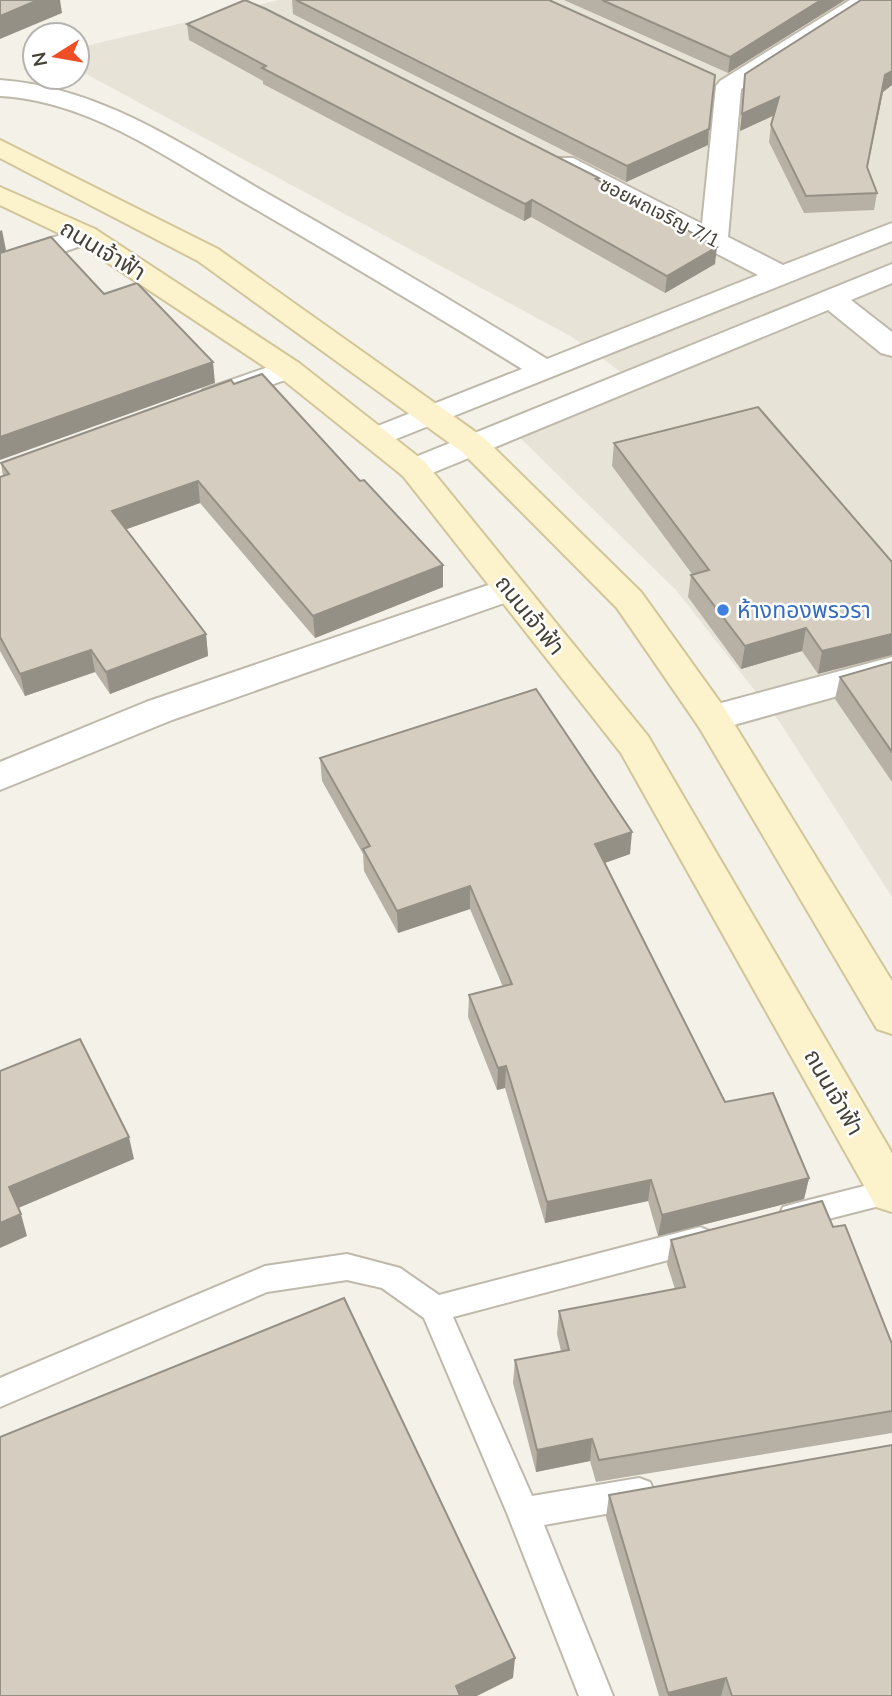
<svg xmlns="http://www.w3.org/2000/svg" width="892" height="1696" font-family="'Nunito Sans','Noto Sans Thai',sans-serif">
<style>
.residential{fill:#e7e3d7}
.lines{fill:none;stroke-linecap:round;stroke-linejoin:round}
.service-casing{stroke:#bfb9ac;stroke-width:4}
.minor-casing{stroke:#bfb9ac;stroke-width:4}
.secondary-casing{stroke:#d1c69a;stroke-width:4}
.service{fill:#fff;fill-rule:evenodd}
.minor{fill:#fff;fill-rule:evenodd}
.secondary{fill:#fcf2cb;fill-rule:evenodd}
.wall{fill:#b7b0a4}
.shaded-wall{fill:#959086}
.building{fill:#d5cdbf;stroke:#959086;stroke-width:2}
.shop-dot{fill:#3f7fe0;stroke:#fff;stroke-width:2.5}
.labels{text-anchor:middle;stroke-width:5;stroke-linejoin:round;paint-order:stroke}
.far-street-label{font-size:19px;fill:#474238;stroke:#fff}
.street-label{font-size:23px;fill:#474238;stroke:#fff}
.shop-label{font-size:23px;fill:#366cbe;stroke:#fff;text-anchor:start}
</style>
<rect width="100%" height="100%" fill="#f4f1e9"/>
<path class="residential" d="M279,0H892V897L781,724L676,590L514,432L639,385L572,337L77,69V48Z"/>
<g class="lines">
<g class="service-casing">
<path id="service" d="M892,1179L891,1203L793,1228L783,1225L779,1216L783,1207L793,1204Z
M700,1227L710,1231L714,1240L710,1249L453,1317L532,1496L639,1478L650,1482L655,1493L650,1504L639,1508L544,1525L613,1696H579L507,1513L424,1318L382,1288L347,1280L267,1292L0,1407V1378L265,1266L347,1254L400,1268L439,1295Z"/>
</g>
<g class="minor-casing">
<path id="minor" d="M850,0H879L741,89L728,237L783,265L892,223V241L376,447L365,445L360,438L365,431L522,369C430,312 338,257 245,203C168,159 91,101 0,96V80C98,87 180,143 263,191C358,245 453,301 547,359L758,275L555,170L551,164L555,158H573L702,224L716,86L720,81Z
M85,227L95,229L99,235L95,241L0,274V255Z
M892,264V283L851,300L892,332V356L881,353L828,310L425,476L414,479L403,476L398,469L403,462Z
M288,360L299,363L303,369L299,375L214,405L203,402L199,396L203,390Z
M509,578L521,581L526,589L521,597L172,720L0,790V762L146,702Z
M892,657V681L712,731L699,727L694,718L699,709Z"/>
</g>
<g class="secondary-casing">
<path id="secondary" d="M0,140L218,249L484,438L641,592L725,709L892,981V1034L877,1029L699,727L617,608L462,452L198,261L0,158Z
M0,187L95,229L299,363L425,462L648,736L892,1153V1212L876,1207L621,753L403,476L277,375L75,241L0,205Z"/>
</g>
<use href="#service" class="service"/>
<use href="#minor" class="minor"/>
<use href="#secondary" class="secondary"/>
</g>
<path class="wall" d="M292,0H549L708,145L626,182L293,14Z
M564,0H845L728,73Z
M892,0V85L883,92L867,168L877,193L874,210L804,213L769,142L771,125L774,115L740,131L745,74Z
M187,24L599,178L598,181L715,264L665,293L531,217L524,221L263,84V81L189,40Z
M231,380L443,587L315,638L200,503L126,529L206,634L208,656L110,694L95,672L25,696L0,651V477L3,476L1,463Z
M614,443L892,562L818,674L802,651L741,669L688,597L691,575L692,574L612,466Z
M892,662V782L835,699L840,677Z
M320,758L630,854L605,863L725,1102L809,1178L804,1199L658,1236L648,1201L545,1223L505,1088L497,1090L468,1017L469,995L503,987L470,909L398,933L364,871L363,854L322,781Z
M833,1227L892,1344V1433L596,1482L590,1461L536,1472L513,1383L515,1360L561,1351L557,1334L559,1311L675,1289L667,1264L671,1240Z
M609,1495L892,1696H659L606,1517Z"/>
<path class="shaded-wall" d="M38,0H60L62,13L0,39V16Z
M821,0H845L728,73L730,57Z
M892,71V85L883,92L864,184L885,75Z
M779,97L777,114L740,131L742,114Z
M709,129L708,145L626,182L627,166Z
M532,200L531,217L524,221L525,204Z
M2,230L6,250L0,254V231Z
M717,247L715,264L665,293L667,276Z
M213,362L215,383L0,460V437Z
M198,481L200,503L116,533L112,511Z
M443,565V587L315,638L313,616Z
M806,628L802,651L741,669L745,646Z
M206,634L208,656L110,694L106,672Z
M892,634V655L818,674L822,651Z
M91,650L95,672L25,696L20,674Z
M632,832L630,854L593,867L595,844Z
M470,886V909L398,933L397,911Z
M506,1066L505,1088L497,1090L498,1068Z
M129,1137L134,1159L16,1209L9,1187Z
M809,1178L804,1199L658,1236L662,1215Z
M651,1180L648,1201L545,1223L547,1202Z
M21,1214L27,1236L0,1248V1223Z
M592,1439L590,1461L536,1472L537,1450Z
M515,1658L513,1678L477,1696H456V1686Z
M726,1678L721,1696H668V1693Z"/>
<path class="building" d="M0,0H38L0,16Z
M245,0L266,9L599,178L596,179L717,247L667,276L532,200L525,204L262,68L266,66L187,24Z
M296,0H549L715,75L709,129L627,166Z
M602,0H821L730,57Z
M861,0H892V71L885,75L867,167L877,193L806,196L771,125L779,97L742,114L745,74Z
M51,237L104,294L137,283L213,362L0,437V253Z
M262,374L360,481L364,480L443,565L313,616L198,481L112,511L206,634L106,672L91,650L20,674L0,637V477L9,474L1,463L231,380L234,384Z
M758,407L892,562V634L822,651L806,628L745,646L691,575L709,570L614,443Z
M892,662V752L840,677Z
M536,689L632,832L595,844L725,1102L773,1093L809,1178L662,1215L651,1180L547,1202L506,1066L498,1068L469,995L512,984L470,886L397,911L363,849L370,846L320,758Z
M80,1039L129,1137L9,1187L21,1214L0,1223V1071Z
M822,1201L833,1227L845,1225L892,1344V1411L599,1460L592,1439L537,1450L515,1360L569,1350L559,1311L685,1287L671,1240Z
M344,1298L515,1658L456,1686L460,1696H0V1437Z
M892,1445V1696H732L726,1678L668,1693L609,1495Z"/>
<circle class="shop-dot" cx="723" cy="610" r="7"/>
<g class="labels">
<g class="far-street-label">
<text transform="translate(660 212) rotate(27)" y="7">ซอยผถเจริญ 7/1</text>
</g>
<g class="street-label">
<text transform="translate(103 250) rotate(31)" y="8">ถนนเจ้าฟ้า</text>
<text transform="translate(530 615) rotate(51)" y="8">ถนนเจ้าฟ้า</text>
<text transform="translate(834 1092) rotate(60)" y="8">ถนนเจ้าฟ้า</text>
</g>
<g class="shop-label">
<text x="737" y="618">ห้างทองพรวรา</text>
</g>
</g>
<g transform="translate(56 56) rotate(259)"><circle r="33" fill="#ffffff" stroke="#b5b3af" stroke-width="2"/>
<path d="M0-5L12 26L0 18L-12 26Z" fill="#ef4d24"/>
<text y="-10" font-size="19" font-weight="bold" text-anchor="middle" fill="#474238">N</text>
</g>
</svg>
